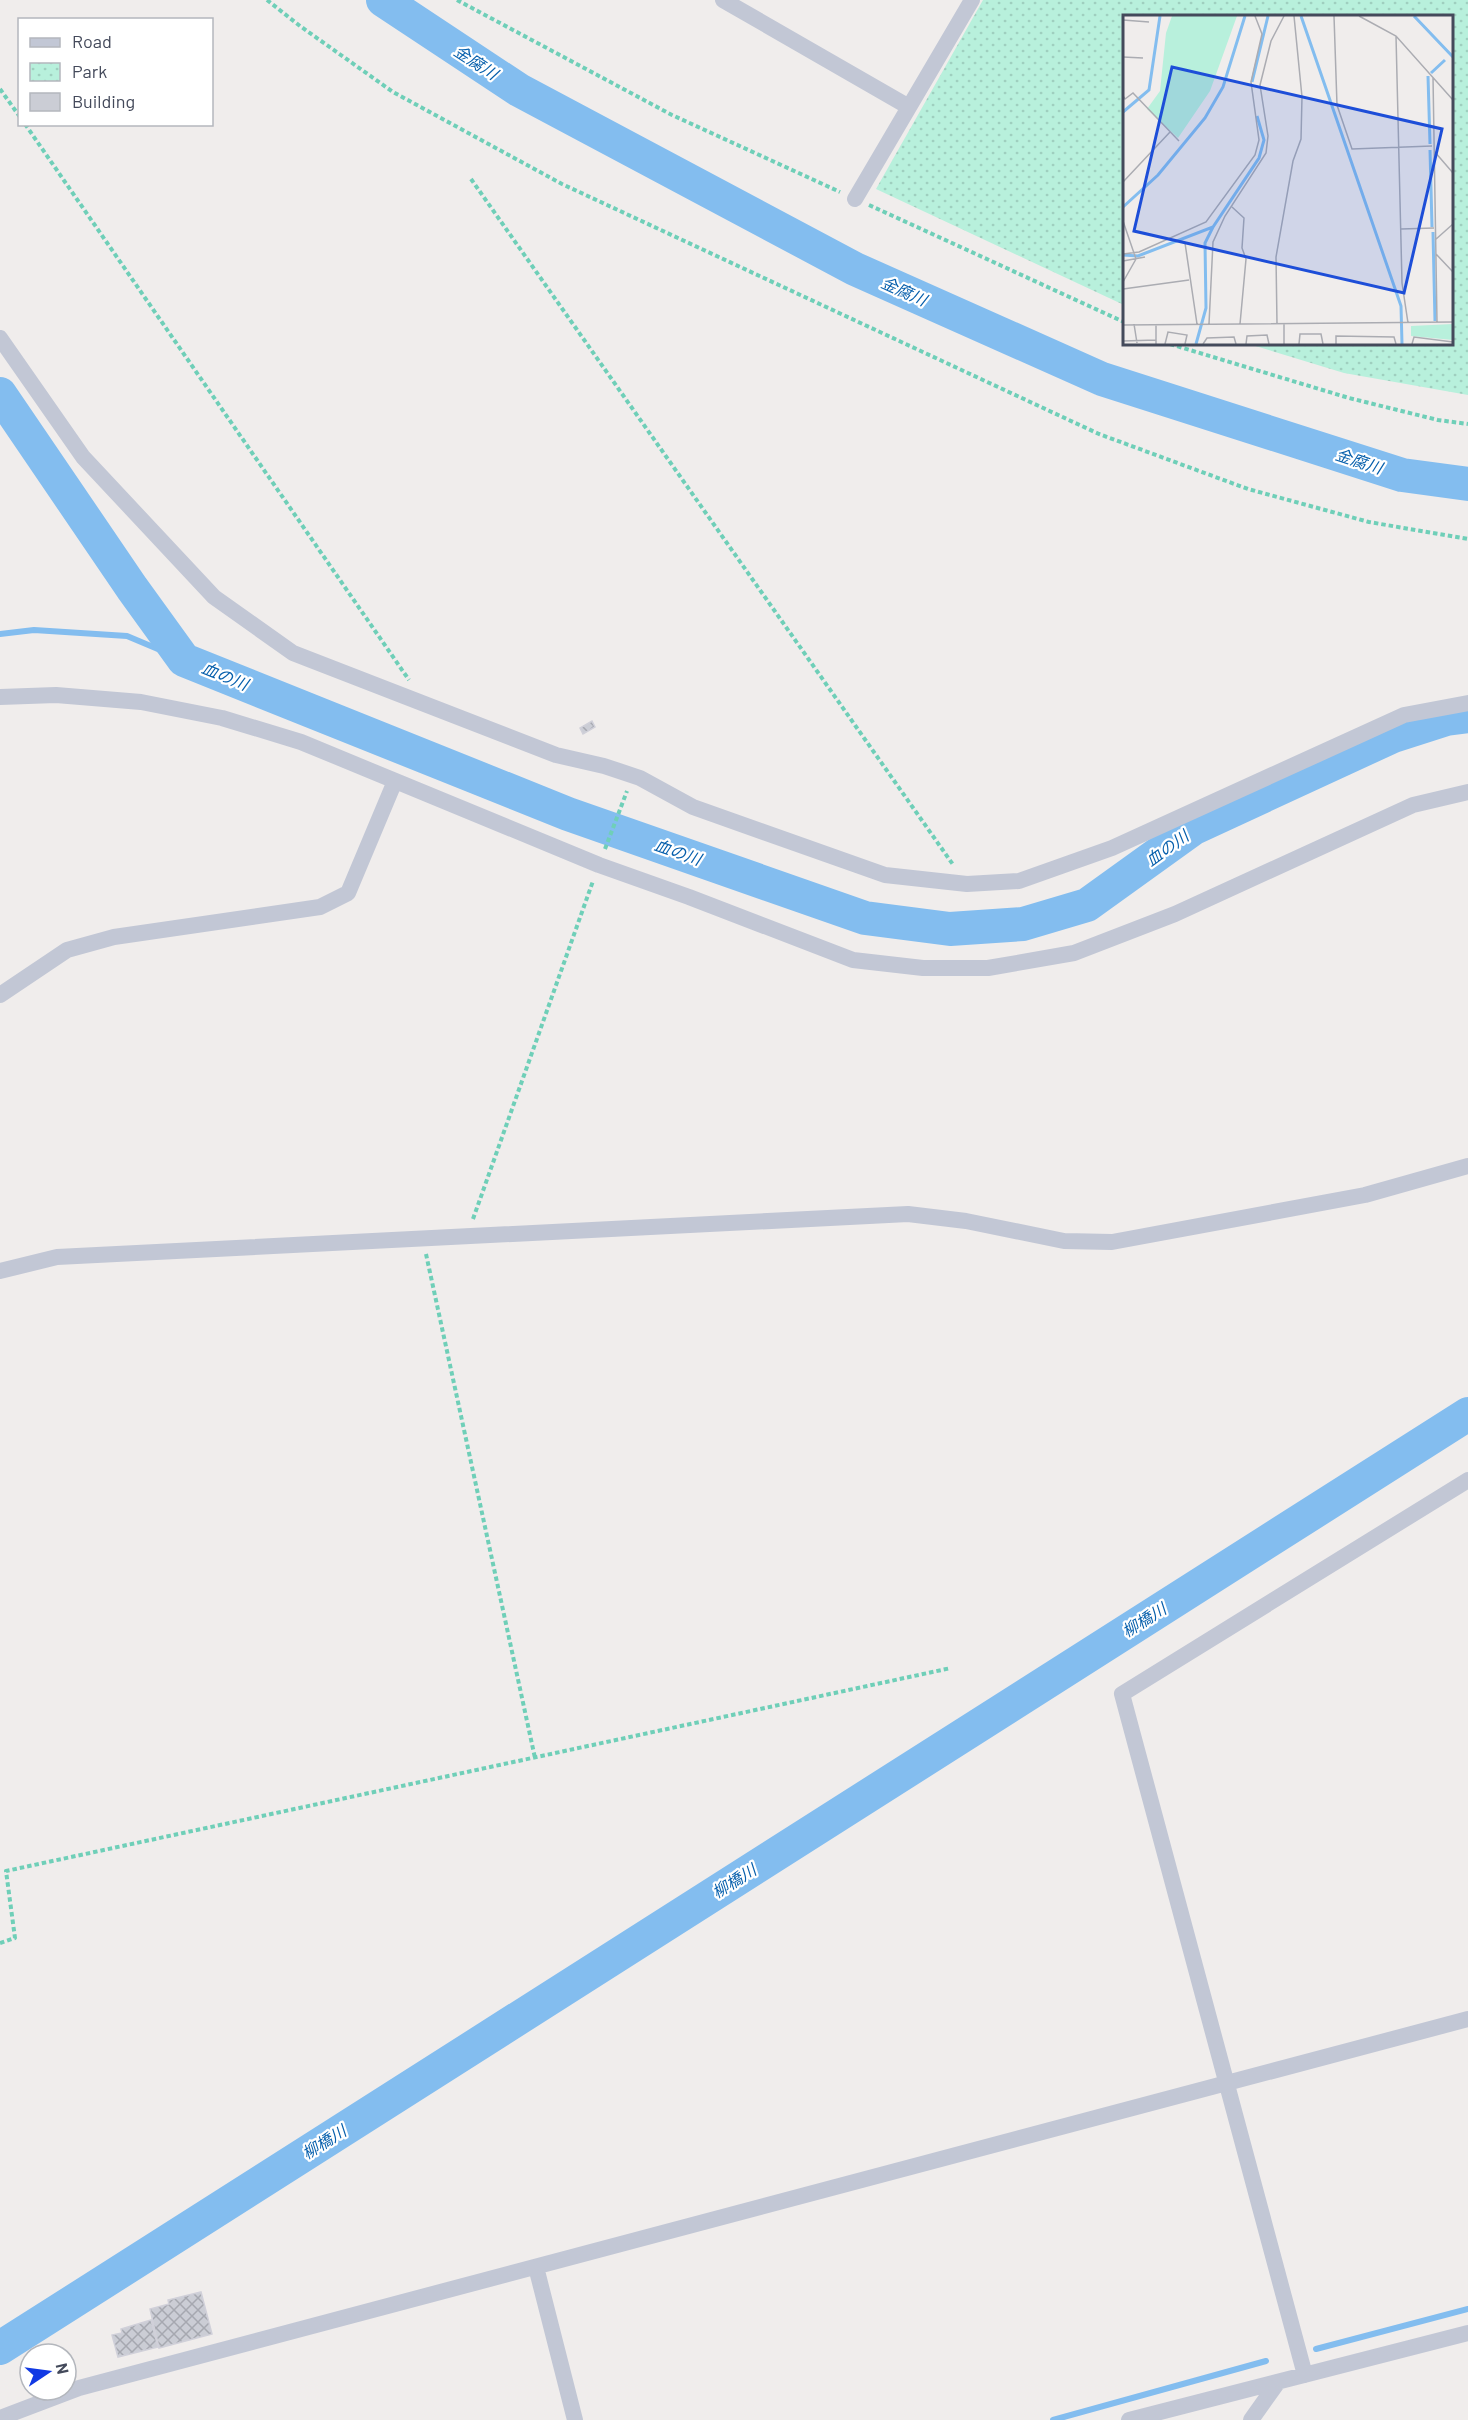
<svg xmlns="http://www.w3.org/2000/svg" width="1468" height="2420" font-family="Barlow,'Noto Sans JP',sans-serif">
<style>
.park{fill:url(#park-dots)}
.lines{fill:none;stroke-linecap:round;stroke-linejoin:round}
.stream{stroke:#83bdef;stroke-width:6}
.river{stroke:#83bdef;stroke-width:34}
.building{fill:url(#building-cross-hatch);stroke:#d0d0d9;stroke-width:1.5}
.path{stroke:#6fcfb8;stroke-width:4;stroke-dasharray:4.5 3;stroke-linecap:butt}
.minor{stroke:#c2c7d5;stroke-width:16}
.labels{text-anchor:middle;stroke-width:4.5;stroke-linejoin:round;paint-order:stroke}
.water-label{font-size:16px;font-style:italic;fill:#065fac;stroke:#fff}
.inset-river{fill:none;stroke:#83bdef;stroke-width:3}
.inset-road{fill:none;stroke:#abacb2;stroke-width:1.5}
.view{fill:#1d4ed8;fill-opacity:0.15;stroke:#1d4ed8;stroke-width:3}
.inset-edge{fill:none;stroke:#444a5b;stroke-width:3}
</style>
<defs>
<pattern id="park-dots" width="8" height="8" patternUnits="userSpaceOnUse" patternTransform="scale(1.5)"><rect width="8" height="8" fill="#b8f0dc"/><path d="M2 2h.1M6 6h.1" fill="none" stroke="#9fcfbf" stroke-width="1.8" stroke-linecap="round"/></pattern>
<pattern id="building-cross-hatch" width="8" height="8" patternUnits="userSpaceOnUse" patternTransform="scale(1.5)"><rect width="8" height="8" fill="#cbcdd5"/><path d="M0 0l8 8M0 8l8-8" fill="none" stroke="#a6a8b0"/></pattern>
</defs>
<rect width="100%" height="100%" fill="#f0edec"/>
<path class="park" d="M983,0H1468V395L1344,373L1249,344H1452V16H1124V305L876,189Z"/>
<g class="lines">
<path class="stream" d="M0,634L34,630L127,636L184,660
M1316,2349L1468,2309
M1053,2420L1266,2361"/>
<path class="river" d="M383,0L519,90L855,269L1102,379L1402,475L1468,484
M0,394L132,588L184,660L568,814L865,918L950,929L1023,924L1087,905L1194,828L1393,736L1446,719L1468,716
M0,2348L1468,1414"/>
</g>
<path class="building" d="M592,721L595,727L583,734L580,728Z
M201,2292L212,2334L159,2348L150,2309L169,2304L168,2300Z
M151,2320L158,2347L118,2357L112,2335L122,2333L121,2329Z"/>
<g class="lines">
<path class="path" d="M267,0L300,26L393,92L562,184L1099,434L1248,489L1369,522L1468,539
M457,0L672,115L840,192
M0,89L20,117
M25,124L409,680
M471,179L954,866
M869,205L1124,322
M1170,344L1349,398L1438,420L1468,424
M605,849L627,791
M473,1219L593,881
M426,1254L535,1758
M0,1943L15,1938L6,1871L951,1668"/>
<path class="minor" d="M723,0L909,107
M855,199L972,0
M0,338L83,457L214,597L293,653L556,755L604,766L640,778L693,807L885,875L967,884L1019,881L1112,848L1404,715L1468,703
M0,697L56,695L141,702L222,718L301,742L599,865L689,897L853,960L923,968H988L1074,953L1175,914L1413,805L1468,792
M0,995L67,950L114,937L320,907L348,893L395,781
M0,1271L57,1257L908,1214L966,1221L1064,1241L1112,1242L1365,1195L1468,1166
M536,2267L575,2420
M1305,2375L1122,1694L1468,1480
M0,2418L79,2388L1468,2019
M1129,2420L1468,2333
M1251,2420L1278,2382"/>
</g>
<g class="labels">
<g class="water-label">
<text transform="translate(476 62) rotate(33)" y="6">金腐川</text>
<text transform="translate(904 291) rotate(24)" y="6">金腐川</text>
<text transform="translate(1359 461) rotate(18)" y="6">金腐川</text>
<text transform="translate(225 676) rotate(22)" y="6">血の川</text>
<text transform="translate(1167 848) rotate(-36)" y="6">血の川</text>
<text transform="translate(678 852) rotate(19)" y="6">血の川</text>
<text transform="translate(1144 1620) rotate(-32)" y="6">柳橋川</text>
<text transform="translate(734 1881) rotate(-32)" y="6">柳橋川</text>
<text transform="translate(324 2142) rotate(-32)" y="6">柳橋川</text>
</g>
</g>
<g transform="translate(1123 15)">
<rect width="330" height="330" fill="#f0edec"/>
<path d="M49,1H114L87,76L55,123L24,94L37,76L43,18ZM330,309V325L288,321V311Z" fill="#b8f0dc"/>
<path class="inset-river" d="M178,1L278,291L279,329M291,1L330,42M308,58L322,45M305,61L307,129M129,67L145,1M0,97L26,75L37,1M307,135L309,212M0,192L35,160L82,103L100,72L122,1M310,217L312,306M0,240L15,241L90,212L136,143L141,125L134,101M73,329L83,293L82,228L90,212"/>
<path class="inset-road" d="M211,1L214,90L229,134L309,131M236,1L273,21L330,85M0,5L26,7M273,21L279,268L285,308M0,42L20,43M310,62L314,307M0,81L2,84L10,78L56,126M311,136L330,158M0,167L47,117M109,192L121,203L119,233L123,244L117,309M0,206L13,244L0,267M278,214L311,213M312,225L330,209M62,228L74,309M0,239L16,237L83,207L132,140L136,125L128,67L139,19L132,1M313,239L330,257M0,246L22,242M0,274L66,265M11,309L14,328M33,309V329M86,309L90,227L102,201L143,138L145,121L137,70L148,26L161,1M154,309L153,242L170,146L178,124L179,82L171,1M161,309V329M0,310L330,307M0,326L33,325M42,329L45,317L64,320L62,329M80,329L84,323L111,322L113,329M123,329L124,321L144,320L146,329M176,329L177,319H198L200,329M213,329V321L271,322L273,329M289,329L291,322L330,327"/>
<path class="view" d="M49,52L319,114L281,278L11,216Z"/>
<rect width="330" height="330" class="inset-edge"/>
</g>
<rect x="18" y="18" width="195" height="108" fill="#ffffff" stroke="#b4b7bd" stroke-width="1.5"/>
<rect x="30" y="38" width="30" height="9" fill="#c2c7d5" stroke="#b4b7bd" stroke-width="1.5"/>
<text x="72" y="48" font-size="18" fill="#444a5b">Road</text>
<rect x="30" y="63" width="30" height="18" fill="url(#park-dots)" stroke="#b4b7bd" stroke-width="1.5"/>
<text x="72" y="78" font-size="18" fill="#444a5b">Park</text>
<rect x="30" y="93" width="30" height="18" fill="#cbcdd5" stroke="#b4b7bd" stroke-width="1.5"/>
<text x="72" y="108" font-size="18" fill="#444a5b">Building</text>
<g transform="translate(48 2372) rotate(77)"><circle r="28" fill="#ffffff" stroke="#b4b7bd" stroke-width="1.5"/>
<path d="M0-4.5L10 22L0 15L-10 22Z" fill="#1139e4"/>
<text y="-9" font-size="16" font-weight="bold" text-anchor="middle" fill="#444a5b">N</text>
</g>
</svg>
